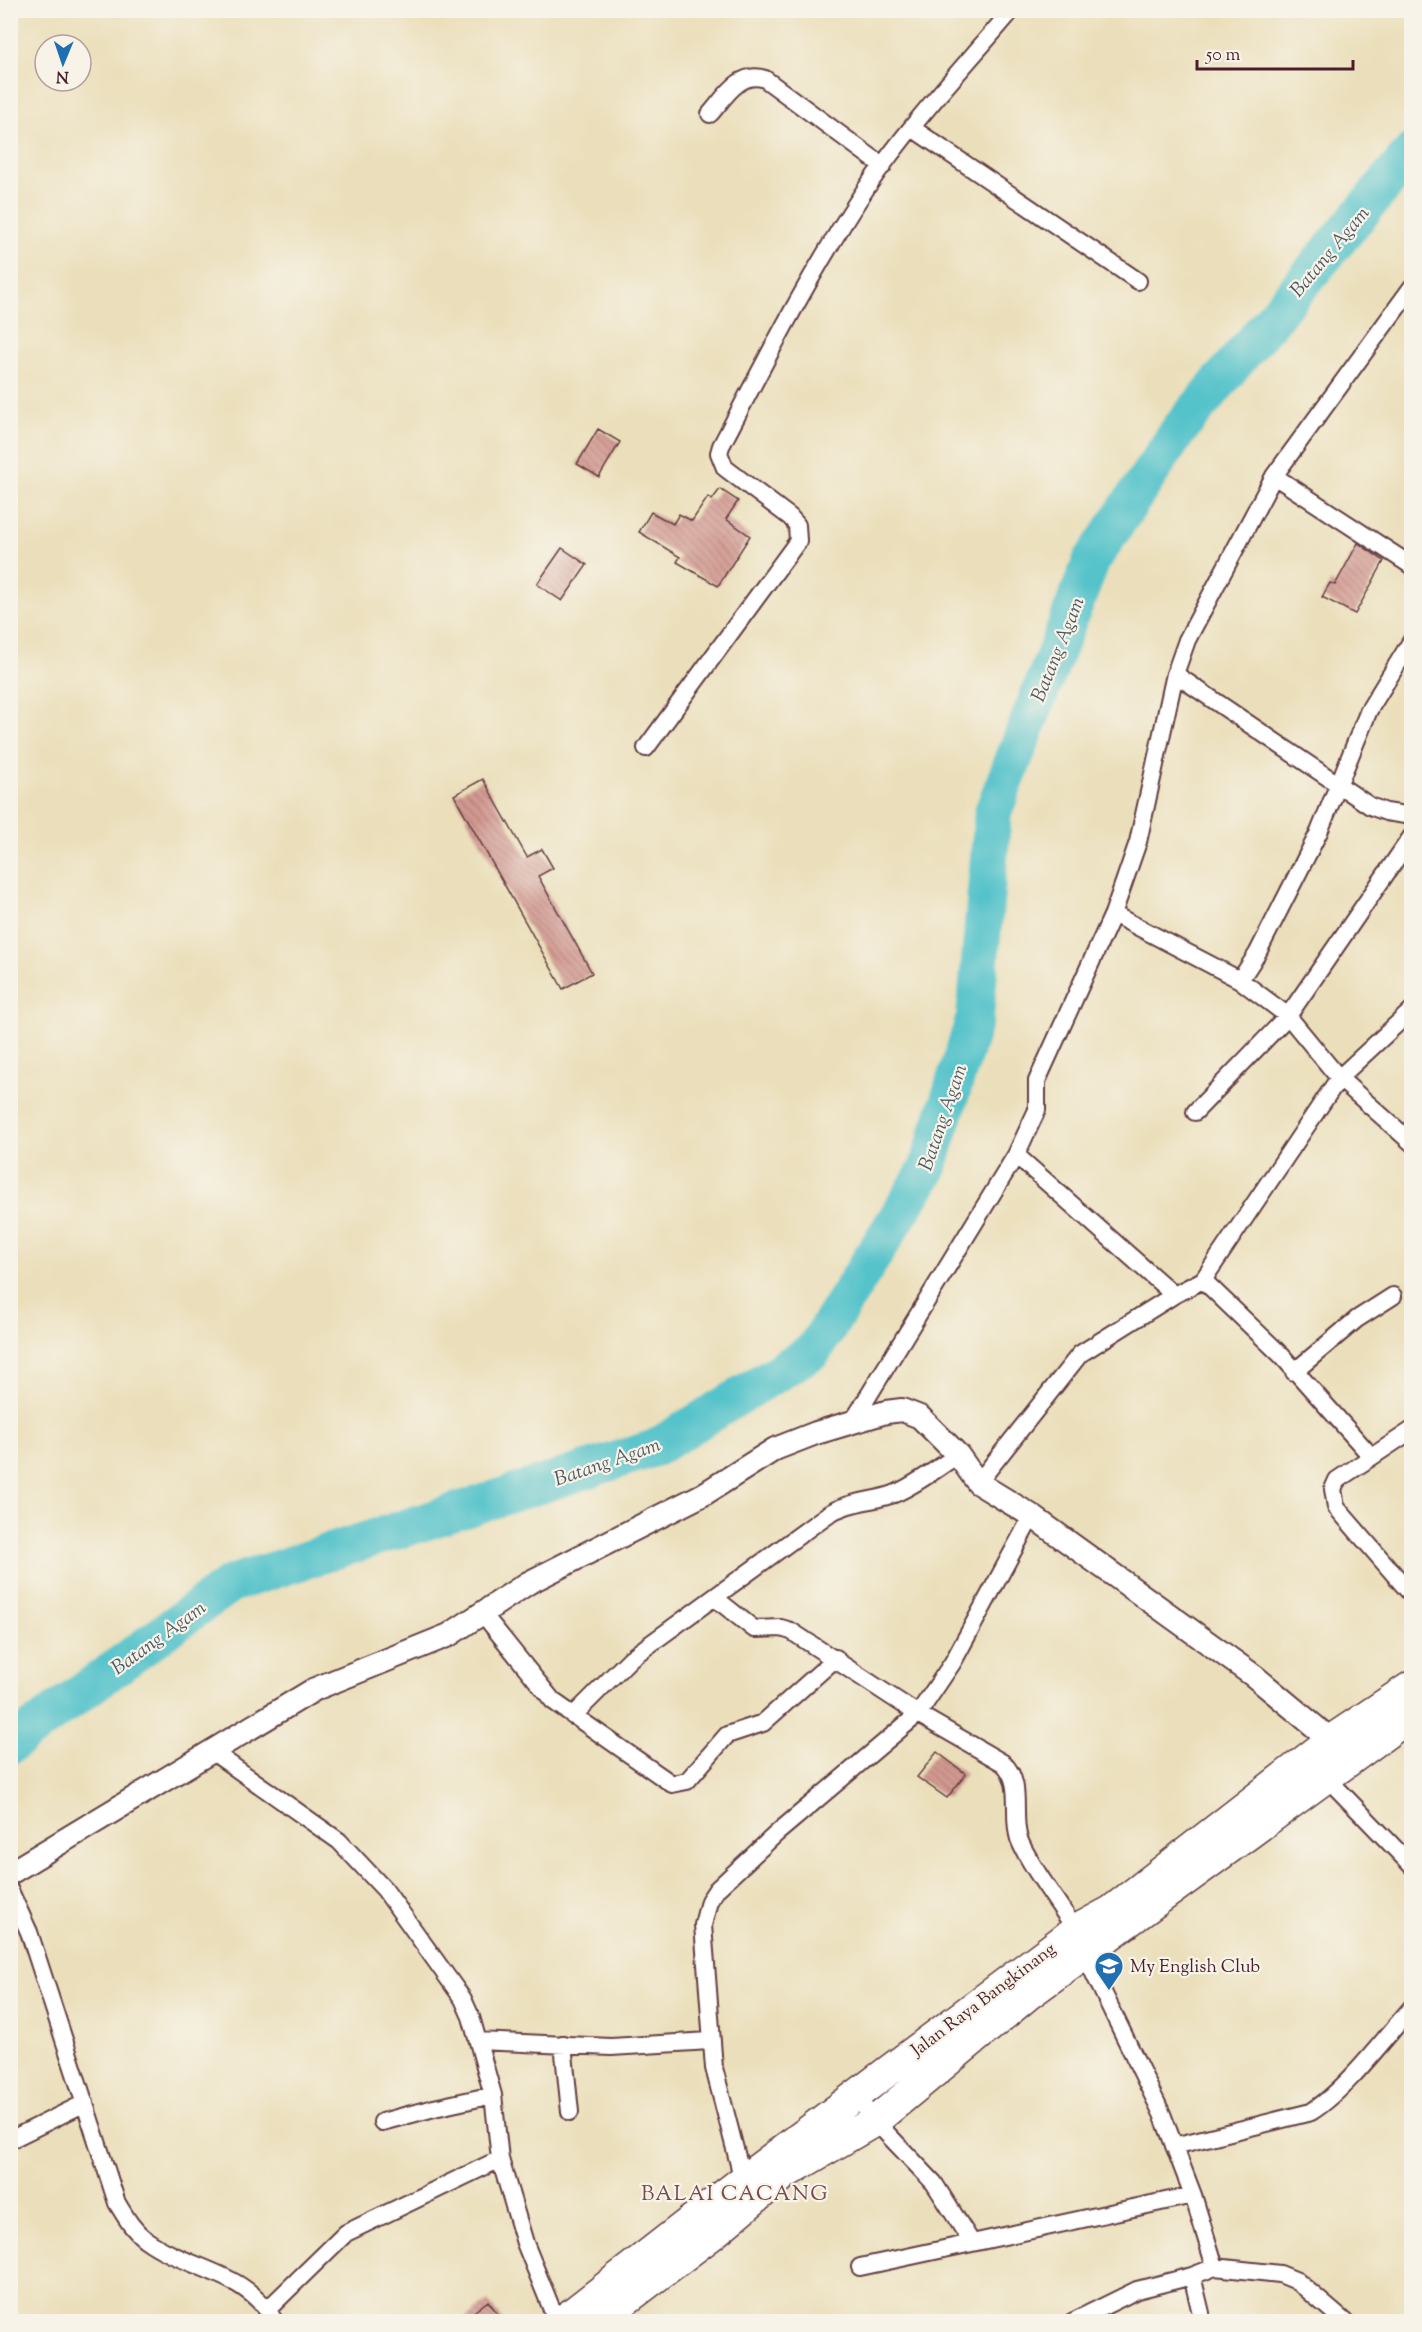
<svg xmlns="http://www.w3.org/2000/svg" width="1422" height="2332" font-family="'Sorts Mill Goudy',serif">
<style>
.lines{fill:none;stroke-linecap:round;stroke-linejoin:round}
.river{stroke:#55c3ca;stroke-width:38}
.building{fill:url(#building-back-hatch)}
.street-casing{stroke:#623c41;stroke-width:20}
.secondary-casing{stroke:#623c41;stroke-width:26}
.highway-casing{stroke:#623c41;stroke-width:33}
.street{stroke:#fff;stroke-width:16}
.secondary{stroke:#fff;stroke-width:22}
.highway{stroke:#fff;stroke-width:30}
.labels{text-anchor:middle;stroke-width:4.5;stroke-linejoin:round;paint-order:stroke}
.poi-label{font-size:18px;fill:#4a1f2b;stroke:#f7f3e8;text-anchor:start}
.street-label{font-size:18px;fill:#4a1f2b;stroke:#f7f3e8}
.water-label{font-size:20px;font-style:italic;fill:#4e5863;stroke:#f7f3e8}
.quarter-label{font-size:21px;letter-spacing:1.5px;fill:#7a4a4f;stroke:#f7f3e8}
</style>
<defs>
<pattern id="building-back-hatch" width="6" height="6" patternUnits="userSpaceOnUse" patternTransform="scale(1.5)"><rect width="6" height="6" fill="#d39a91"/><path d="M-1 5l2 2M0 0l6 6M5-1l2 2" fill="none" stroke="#ad7d77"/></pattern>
</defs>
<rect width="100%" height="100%" fill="#f7f3e8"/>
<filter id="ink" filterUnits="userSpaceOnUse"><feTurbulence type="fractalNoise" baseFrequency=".0167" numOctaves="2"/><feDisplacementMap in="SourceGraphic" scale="12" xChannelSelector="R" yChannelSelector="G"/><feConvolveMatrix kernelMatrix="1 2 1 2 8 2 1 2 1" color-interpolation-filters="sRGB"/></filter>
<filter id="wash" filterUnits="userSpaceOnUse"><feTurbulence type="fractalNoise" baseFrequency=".008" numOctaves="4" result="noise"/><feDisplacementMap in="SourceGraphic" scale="24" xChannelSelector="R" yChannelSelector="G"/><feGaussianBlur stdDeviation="1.35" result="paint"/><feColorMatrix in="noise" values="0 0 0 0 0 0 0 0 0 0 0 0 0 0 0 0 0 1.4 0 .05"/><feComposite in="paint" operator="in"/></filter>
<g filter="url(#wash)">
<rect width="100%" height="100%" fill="#ebdfbb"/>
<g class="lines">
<path class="river" d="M10,1745L230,1584L655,1448L813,1351L927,1170L975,1017L993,812L1092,560L1179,430L1412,152"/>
</g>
<g id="blocks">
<path class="building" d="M598,429L620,442L599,477L577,464Z
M720,489L738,501L726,519L750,536L718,586L677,562L680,557L639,532L651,512L673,524L679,514L692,521L708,497L712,500Z
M1358,543L1384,561L1355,614L1322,597L1330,583L1335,585Z
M562,548L587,565L562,601L537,584Z
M483,779L527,857L542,849L553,868L538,876L592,973L563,989L454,795Z
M937,1752L966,1774L947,1798L917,1777Z
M488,2301L504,2322H461Z"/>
</g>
</g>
<g filter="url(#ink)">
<use href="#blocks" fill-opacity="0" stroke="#623c41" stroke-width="1.5"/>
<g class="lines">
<g class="street-casing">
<path id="street" d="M710,114C725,97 740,70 765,79L883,166
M912,128L1138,281
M1274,476L1412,566
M1175,674L1370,806L1386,812L1412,816
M646,748L798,541L797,525L790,517L725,468L719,453L721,446C767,358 812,269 867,187C910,124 963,68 1012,10
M1113,914L1240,980L1288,1016L1339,1078L1412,1143
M1240,980L1257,954L1319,832L1369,710L1412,640
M1195,1112L1288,1016L1412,836
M1016,1155L1174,1295
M1203,1280L1282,1356L1371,1456
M1294,1372L1357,1319L1393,1296
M853,1421L1016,1155L1037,1110V1081L1113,914L1138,842L1175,674L1187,640L1274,476L1412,287
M1412,1430L1337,1480L1333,1489L1336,1507L1412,1595
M978,1483L1080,1354L1174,1295L1203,1280L1339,1078L1412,1010
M715,1598L754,1629L781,1628L791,1631L918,1714L1003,1763C1024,1783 1011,1814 1019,1839C1028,1863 1061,1907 1076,1930
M483,1614L553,1701L672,1784L687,1781L727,1735L763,1723L836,1658
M573,1716L631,1658L827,1515C848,1501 871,1502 894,1494C916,1485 937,1468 958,1455
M210,1750L339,1841L385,1890L463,1999L471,2017L493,2095L500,2159L525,2243L557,2322
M1327,1778L1412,1866
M10,1891L29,1932L117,2203C125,2216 132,2229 145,2239C189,2271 246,2270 275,2322
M1085,1955L1162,2114L1193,2195L1215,2267
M478,2041L611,2047L710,2041
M563,2044L570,2112
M855,2095L875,2121L934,2183L972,2243L1193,2195
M382,2122L434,2108L493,2095
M10,2140L85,2103
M1174,2146L1311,2112C1346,2090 1384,2039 1412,2007
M743,2180L714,2068L703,1925L709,1901L717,1889L777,1833L918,1714L953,1662L1032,1516
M860,2267L972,2243
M1192,2276L1201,2313L1200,2322
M268,2309L346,2233L500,2159
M1072,2322L1137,2290L1192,2276L1215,2267L1280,2274L1297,2281L1345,2322"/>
</g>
<g class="secondary-casing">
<path id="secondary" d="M10,1873L315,1689L449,1635L528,1583L704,1494L775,1449L816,1433L886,1412L902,1410L920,1417L958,1455L978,1483L1032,1516L1254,1676L1331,1740"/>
</g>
<g class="highway-casing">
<path id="highway" d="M561,2322L743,2180L1076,1930L1111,1911L1331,1740L1412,1686
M597,2322L713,2234L786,2173L875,2121L1028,1995L1412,1715"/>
</g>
<use href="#street" class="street"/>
<use href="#secondary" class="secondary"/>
<use href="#highway" class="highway"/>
</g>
</g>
<defs>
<g id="school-pin" transform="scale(1.5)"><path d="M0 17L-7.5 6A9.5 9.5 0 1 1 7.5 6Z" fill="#1f6fb2" stroke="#f7f3e8"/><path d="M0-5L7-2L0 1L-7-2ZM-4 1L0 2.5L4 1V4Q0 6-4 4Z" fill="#fff"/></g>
</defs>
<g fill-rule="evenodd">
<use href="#school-pin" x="1109" y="1966"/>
</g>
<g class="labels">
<g class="poi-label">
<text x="1130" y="1972">My English Club</text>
</g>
<g class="street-label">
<text transform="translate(983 1999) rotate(-37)" y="6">Jalan Raya Bangkinang</text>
</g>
<g class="water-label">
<text transform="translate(1329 251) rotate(-50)" y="7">Batang Agam</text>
<text transform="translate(1057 649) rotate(-68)" y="7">Batang Agam</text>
<text transform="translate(942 1117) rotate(-71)" y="7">Batang Agam</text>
<text transform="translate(607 1461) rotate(-19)" y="7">Batang Agam</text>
<text transform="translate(158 1637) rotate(-36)" y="7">Batang Agam</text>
</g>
<g class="quarter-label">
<text x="735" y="2200">BALAI CACANG</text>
</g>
</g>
<rect width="1422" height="2332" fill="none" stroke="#f7f3e8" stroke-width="36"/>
<g transform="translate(63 63) rotate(182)"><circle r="28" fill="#f7f3e8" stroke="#b29e9c" stroke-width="1.5"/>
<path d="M0-4.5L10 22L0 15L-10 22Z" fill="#1f6fb2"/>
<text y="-9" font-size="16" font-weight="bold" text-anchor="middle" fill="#4a1f2b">N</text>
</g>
<path d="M1197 60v9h156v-9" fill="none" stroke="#4a1f2b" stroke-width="3"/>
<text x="1206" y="60" font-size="18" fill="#4a1f2b" stroke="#f7f3e8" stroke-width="4.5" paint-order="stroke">50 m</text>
</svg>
